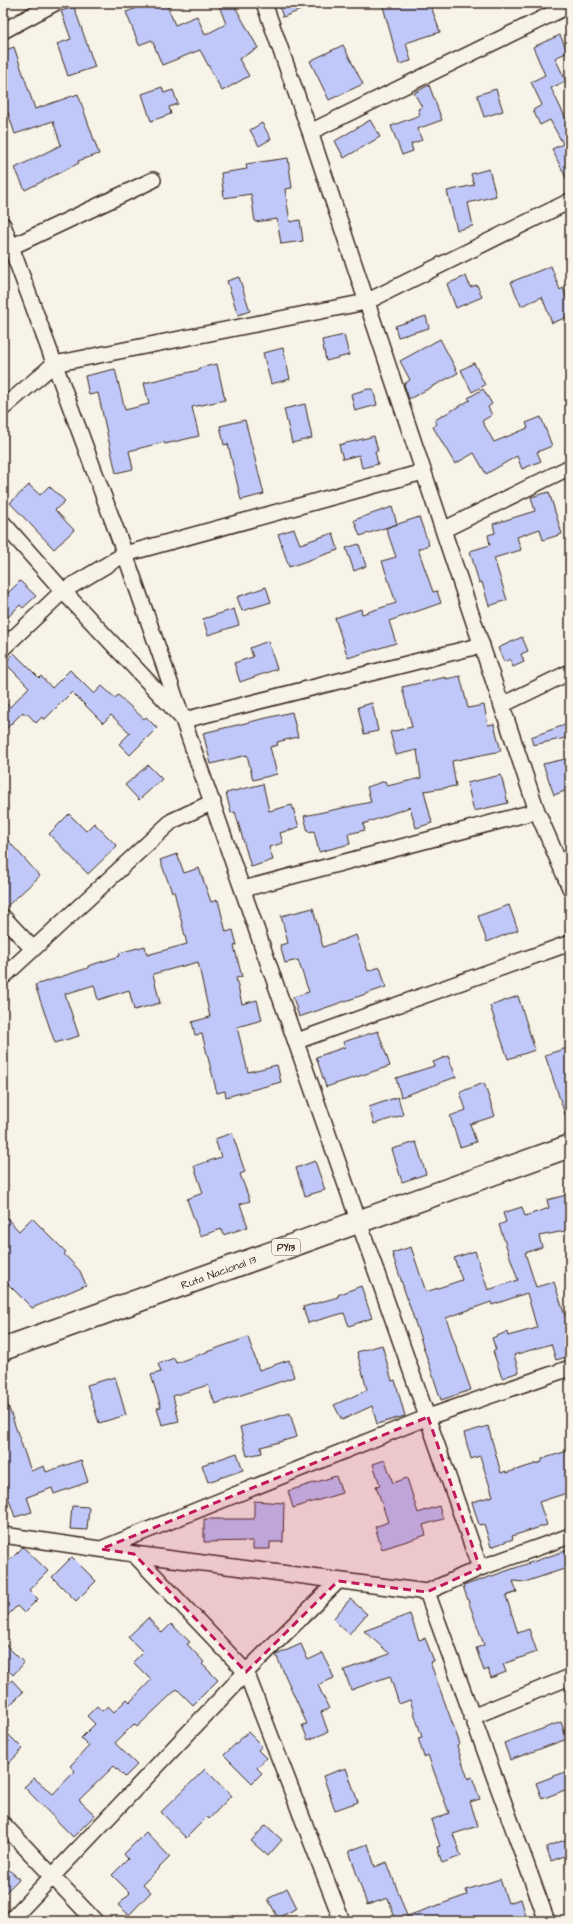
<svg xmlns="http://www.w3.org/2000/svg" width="573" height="1924" font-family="'Architects Daughter',sans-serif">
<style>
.building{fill:#c0c8f9;stroke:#3b2a1e}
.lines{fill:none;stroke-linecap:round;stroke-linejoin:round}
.street-casing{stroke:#3b2a1e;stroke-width:18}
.highway-casing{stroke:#3b2a1e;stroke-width:25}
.street{stroke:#f7f3e8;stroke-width:15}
.highway{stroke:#f7f3e8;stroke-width:22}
.marked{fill:#c2185b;fill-opacity:0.2;stroke:#c2185b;stroke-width:3;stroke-dasharray:8 5;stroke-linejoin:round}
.labels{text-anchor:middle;stroke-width:3;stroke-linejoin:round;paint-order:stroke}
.shield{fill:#f7f3e8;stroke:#73665b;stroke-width:1}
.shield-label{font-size:10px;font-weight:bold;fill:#3b2a1e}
.street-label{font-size:11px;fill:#3b2a1e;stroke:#f7f3e8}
</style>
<rect width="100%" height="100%" fill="#f7f3e8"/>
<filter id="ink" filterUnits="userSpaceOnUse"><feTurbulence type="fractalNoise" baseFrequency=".025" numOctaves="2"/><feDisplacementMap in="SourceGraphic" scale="8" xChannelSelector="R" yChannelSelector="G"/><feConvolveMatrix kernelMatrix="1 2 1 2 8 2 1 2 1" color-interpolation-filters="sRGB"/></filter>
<g filter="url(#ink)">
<path class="building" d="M141,3H166L175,25L197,16L205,35L226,24L218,3H233L258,48L239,59L249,76L222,91L200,50L162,65L152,40L139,45L126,12L142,6Z
M278,3H316V4L283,17Z
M382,3H430L440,32L406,43L411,61L399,64Z
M74,7L95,67L68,76L57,44L71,39L61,11Z
M560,35L568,52L555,58L566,81L551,88L570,127V186L552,149L563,144L550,120L540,125L533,110L542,105L531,82L545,75L533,47Z
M343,45L363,84L329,100L310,61Z
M14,47L35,109L78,94L99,154L78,161L79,163L25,190L15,168L61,145L53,121L15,134L3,98V51Z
M429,85L442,120L417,129L422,140L411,144L413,151L402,155L391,126L420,115L418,109L422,107L414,93Z
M162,87L164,93L173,90L178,104L169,107L171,114L151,121L142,94Z
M496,89L503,111L484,117L477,95Z
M370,120L380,137L344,158L335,141Z
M262,123L271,139L259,146L250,130Z
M288,158L292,188L285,189L290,222L300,220L303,241L281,244L277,219L255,222L251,194L224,198L221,173L247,169L246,164Z
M489,169L496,196L468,203L473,226L457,230L447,191L474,185L471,174Z
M551,266L560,290L563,288L570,306V316L552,323L542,297L521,306L511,282Z
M466,276L470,287L477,285L482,297L456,308L447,284Z
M239,277L250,311L238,315L227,281Z
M426,316L429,328L398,337L395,326Z
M344,335L349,355L326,361L322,340Z
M440,339L458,373L409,399L404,384L410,380L400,361Z
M283,348L290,379L271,384L263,353Z
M474,363L485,385L472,392L461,370Z
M217,364L225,400L192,407L199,436L165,444L164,442L129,451L133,469L116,473L98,393L89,395L85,376L115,369L125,410L149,404L144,383L199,370V368Z
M368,389H373L377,405L355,411L351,394Z
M483,389L492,404L488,407L492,415L482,421L494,442L528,428L526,423L541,417L552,446L537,452L541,461L522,469L517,456L486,474L474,453L455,464L433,427L437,424L435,420L470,400L468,398Z
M305,404L312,438L292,443L284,409Z
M245,420L264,494L241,500L228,444L224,445L220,426Z
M374,436L378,451H375L378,464L362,468L359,455L343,459L339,445Z
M29,485L40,495L49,486L65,501L55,510L74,530L54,549L10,503Z
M549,492L562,534L543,540L540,529L517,537L521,550L494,558L507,600L489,606L482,582L479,583L470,551L490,545L488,535L495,533L493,524L535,511L531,497Z
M392,507L397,524L360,536L354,520Z
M419,517L429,545L418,549L433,592L437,591L441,603L389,621L396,643L348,658L335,618L361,609L362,614L396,603L382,561L396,557L386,528Z
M294,529L300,544L333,533L338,550L289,567L278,534Z
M359,544L366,566L354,571L346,548Z
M20,581L36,596L23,608L20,605L3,622V598Z
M266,587L271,602L242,611L237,597Z
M234,609L239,625L208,635L203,619Z
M522,637L528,651L521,654L524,662L513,667L510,659L504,662L498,648Z
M268,641L277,669L240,682L234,663L253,657L250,648Z
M14,653L39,678L41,676L52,688L70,670L94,694L102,686L115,698L118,695L144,719L146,717L157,728L130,755L119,744L130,733L111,715L103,723L72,692L44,720L42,717L36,723L27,713L25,715L23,712L3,732V700L10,707L29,687L5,663Z
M460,676L468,708L484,705L488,725L494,724L501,751L452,761L456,786L424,791L432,823L416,828L410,807L363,824L365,830L348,834L350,844L319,852L314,831L308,832L304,816L371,802L367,787L385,781L387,786L421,778L417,750L396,755L390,732L412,727L402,687L446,677V679Z
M372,703L378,731L364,734L358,707Z
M292,712L298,737L277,742L278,745L270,747L277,774L253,780L247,755L211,764L203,733Z
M570,723V737L533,745L531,737Z
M570,758V789L554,795L543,764Z
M148,765L162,779L139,800L125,785Z
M501,775L508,803L474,811L467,783Z
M263,784L269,811L292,805L299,827L280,833L283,843L269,847L273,860L251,867L235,812L231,813L226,793Z
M69,814L86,831L94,823L117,846L88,874L49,834Z
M3,835L40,876L5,908H3Z
M177,854L184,873L199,868L211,902L218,900L226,932L233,930L237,945L234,946L242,977L236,978L242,1004L257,1000L262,1020L237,1027L248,1072L277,1065L281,1082L226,1097L225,1091L217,1093L202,1034L195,1035L192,1022L210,1017L198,962L153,974L160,1003L134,1010L129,990L98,1000L94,985L65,994L79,1036L55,1043L35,985L88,968V966L120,956L119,953L145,946L147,955L187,944L174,891L172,892L160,860Z
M509,905L518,930L487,942L478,916Z
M313,908L323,947L356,935L368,971L380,967L386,987L299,1017L293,997L309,992L298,960L285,963L280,945L288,943L281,916Z
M518,996L535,1050L508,1059L490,1006Z
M378,1031L390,1066L326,1087L316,1057L345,1047L343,1042Z
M570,1047V1123H568L545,1055Z
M448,1056L456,1077L401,1097L396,1078L434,1066L433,1062Z
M484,1083L495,1116L470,1124L476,1142L460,1147L450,1116L466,1110L460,1092Z
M398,1097L403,1115L374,1124L369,1107Z
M232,1133L245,1172L240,1174L250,1201L240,1204L248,1227L223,1235L221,1229L200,1236L187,1199L203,1193L194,1166L221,1157L215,1139Z
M416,1142L426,1174L402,1182L392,1149Z
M315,1161L325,1190L305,1196L296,1168Z
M570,1194V1230L539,1236L542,1247L525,1253L536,1287L554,1282L570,1331V1356L556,1360L551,1344L514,1355L519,1372L502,1378L493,1351L496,1350L492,1338L507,1332L508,1336L537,1328L527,1293L492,1305L491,1302L446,1318L471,1390L441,1400L392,1253L411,1247L426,1292L462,1280L454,1258L475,1251L488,1290L518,1280L499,1225L506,1222L503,1213L522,1207L525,1216L549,1208L547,1200Z
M3,1214L19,1231L32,1218L66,1252L64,1254L80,1271L86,1285L32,1308L3,1279Z
M361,1286L372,1318L349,1326L344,1313L308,1323L303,1307L338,1297V1295Z
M248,1337L259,1370L289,1360L294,1377L215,1404L208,1385L173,1396L179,1421L162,1425L157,1408L161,1407L151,1375L161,1372L158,1364L174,1358L176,1363Z
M382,1345L392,1381L395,1380L405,1416L377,1424L372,1406L342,1420L334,1405L367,1390L357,1352Z
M115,1377L126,1415L99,1423L87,1385Z
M3,1397H5L31,1471L44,1466L46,1472L81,1460L88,1482L54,1494L52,1488L27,1497L32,1512L15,1517L6,1491L8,1490L3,1477Z
M290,1413L297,1437L261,1447L262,1453L247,1456L240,1427Z
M488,1426L501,1473L506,1471V1473L542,1462V1459L570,1450V1492L539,1502L547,1525L512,1536L513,1539L491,1547L484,1524L479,1525L472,1502L493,1496L480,1456L471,1459L464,1433Z
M237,1453L243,1470L208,1482L202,1465Z
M385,1460L393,1483L407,1478L418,1513L439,1506L443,1519L423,1525L426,1535L382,1549L375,1527L388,1522L376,1486L380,1485L373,1464Z
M336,1476L342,1493L293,1508L288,1491Z
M254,1501L284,1503L283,1542H270V1549H253V1541L204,1542V1519H254Z
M72,1506L89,1507L87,1530L70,1529Z
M23,1547L48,1571L29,1590L38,1599L24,1613L17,1606L3,1620V1567Z
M570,1549V1567L525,1582L513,1581L517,1592L506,1596L518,1633L529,1629L537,1652L503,1664L506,1672L491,1678L488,1669L484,1671L476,1648L484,1645L463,1586Z
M72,1557L96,1581L76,1601L52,1577Z
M350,1599L367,1614L349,1634L333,1619Z
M410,1614L419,1640L425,1638L434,1661L430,1662L460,1744L457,1746L468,1779L472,1777L480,1799L470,1802L478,1826L453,1834L461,1856L442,1863L437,1847L440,1846L431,1820L449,1813L428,1755L424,1757L418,1738L422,1737L410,1700L399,1704L390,1676L351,1690L344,1670L390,1654L364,1631Z
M148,1618L162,1633L171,1624L190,1642L187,1644L204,1662L202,1664L218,1680L193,1705L177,1689L137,1727L134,1724L115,1743L137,1765L125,1777L114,1766L79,1800L95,1815L73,1837L24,1787L34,1778L53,1794L75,1771L70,1766L89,1746L81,1738L95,1724L87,1716L97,1706L102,1711L108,1706L114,1712L127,1699L130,1702L151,1680L133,1662L143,1652L128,1637Z
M3,1642L24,1663L13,1675L3,1665Z
M301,1644L308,1660L323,1653L334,1678L318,1685L329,1709L321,1712L328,1732L308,1740L302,1725L307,1724L276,1655Z
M12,1680L23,1692L3,1712V1689Z
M561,1722L567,1739L510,1760L504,1743Z
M3,1729L23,1749L3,1769Z
M248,1732L262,1746L258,1750L266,1758L257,1768L262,1773L252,1783L224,1755Z
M346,1768L358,1802L335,1810L323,1776Z
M205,1769L231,1796L209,1819L207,1817L186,1838L161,1812Z
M565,1772L570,1788L542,1799L536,1783Z
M266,1825L282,1840L268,1856L251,1841Z
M146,1832L170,1857L143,1884L151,1892L129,1915L118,1905L130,1893L112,1875L128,1859L124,1854Z
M570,1838V1854L551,1861L546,1847Z
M368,1844L375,1867L387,1862L407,1916L467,1895L466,1890L500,1879L508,1903L521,1899L526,1916L520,1918L521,1921H396L388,1898L367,1905L349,1851Z
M3,1864L19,1879L3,1895Z
M287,1888L297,1908L278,1918L268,1899Z"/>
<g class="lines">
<g class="street-casing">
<path id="street" d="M264,3L310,132L537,811L570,888
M3,31L55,3
M310,132L570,5
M3,225L125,554L480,1568
M11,247L153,180
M3,408L54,364L366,302L570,201
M3,523L63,591L184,720L482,645
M443,530L570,467
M3,648L63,591L125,554L423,472
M502,705L570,672
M243,889L537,811
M3,917L33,949
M3,977L172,821L213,802
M297,1041L570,943
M3,1535L134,1554L427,1592L480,1568L570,1536
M101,1549L428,1417L570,1368
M134,1554L246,1672L342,1921
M427,1592L547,1921
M472,1717L570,1677
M3,1824L95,1921
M10,1921L246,1672L338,1581"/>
</g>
<g class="highway-casing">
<g id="highway">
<path id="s1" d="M3,1349L570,1146"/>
</g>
</g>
<use href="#street" class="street"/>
<use href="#highway" class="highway"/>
</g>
</g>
<path class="marked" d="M428,1417L480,1568L427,1592L338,1581L246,1672L134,1554L101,1549Z"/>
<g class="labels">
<rect class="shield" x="272" y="1239" width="28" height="16" rx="3"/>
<g class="shield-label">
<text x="286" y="1251">PY13</text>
</g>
<g class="street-label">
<text dy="4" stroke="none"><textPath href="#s1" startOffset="229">Ruta Nacional 13</textPath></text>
</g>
</g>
<rect width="573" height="1924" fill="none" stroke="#f7f3e8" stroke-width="16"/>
<rect x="8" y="8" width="557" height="1908" fill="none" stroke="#3b2a1e" stroke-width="1.5" filter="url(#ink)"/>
</svg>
